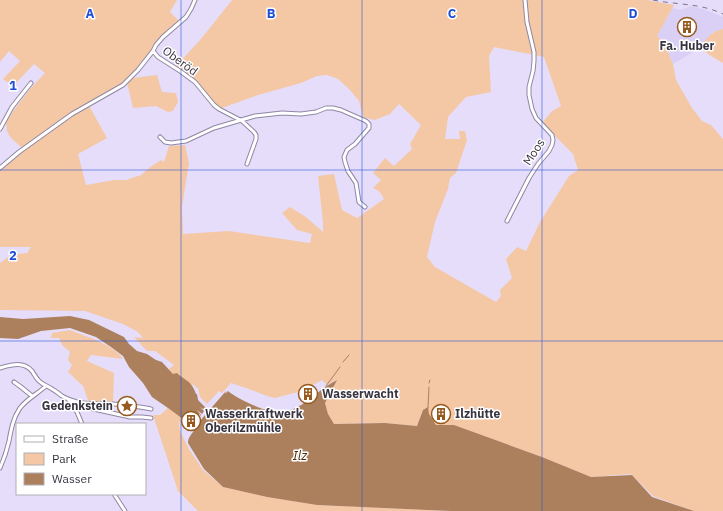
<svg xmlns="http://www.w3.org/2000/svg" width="723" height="511" font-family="'IBM Plex Sans',sans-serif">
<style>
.built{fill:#dacff4}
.green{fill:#f4c8a5;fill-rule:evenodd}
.water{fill:#ac805c}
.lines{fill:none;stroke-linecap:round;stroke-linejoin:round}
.stream{stroke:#ac805c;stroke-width:1}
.river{stroke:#ac805c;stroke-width:5.5}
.minor-casing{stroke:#8f87a3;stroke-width:5}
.minor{stroke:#fff;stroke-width:3}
.rail{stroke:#7b7588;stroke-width:1;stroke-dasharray:5 5;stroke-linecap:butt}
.grid{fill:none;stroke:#1d4ed8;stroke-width:1;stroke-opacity:0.55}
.labels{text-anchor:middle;stroke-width:3;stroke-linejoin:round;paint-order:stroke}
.poi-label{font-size:12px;font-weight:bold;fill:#383440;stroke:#fff;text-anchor:start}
.street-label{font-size:12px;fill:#383440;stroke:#fff}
.water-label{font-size:13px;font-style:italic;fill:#4d2d10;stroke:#fff}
.grid-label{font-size:13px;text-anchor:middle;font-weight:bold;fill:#1d4ed8;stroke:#fff;stroke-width:3;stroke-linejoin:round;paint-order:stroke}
</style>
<rect width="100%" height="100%" fill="#e6ddfb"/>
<path class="built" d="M691,6L703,9L723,17V29L714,32L710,35L700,48L673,64L663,41L657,36L672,8L680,10Z"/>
<path class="green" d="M0,0H177L170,12L180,22L163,34V37L133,76L114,90H110L105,95L88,104L107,138L78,154L86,185L114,180H126L141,175L149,168L161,160L164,162L169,146L185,145L189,163L182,207L183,234L229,231L310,243L312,234L297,230L282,213L290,207L306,217L323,232V222L318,176L334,174L342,210L357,218L384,199L379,191L373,188L381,180L373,173L385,158L394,166L412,149L410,144L421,125L399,104L390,114L375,120L363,117L359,101L350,90L338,79L327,75L317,76L301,83L258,95L219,109L195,82L176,66L201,39L232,0H647L674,5L657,36L663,41L673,64L676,80L692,108L702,121L711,125L723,139V511H693L653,496L631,474L591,477L542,457L454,425H436L423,410L417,426L385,423L334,424L328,414L325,403L336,380L327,385L322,380L302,391L275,398L267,396L249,389L231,383L222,393L219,391L207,404L200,397L198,388H197L192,383L193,386L186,380L171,373L169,369L174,365L155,351H147L134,337L143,338L138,332L123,324L85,311L0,310V263L11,255L27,253L31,247H0V168L23,149L10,137L7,131L6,122L14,110L30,89L45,73L34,64L13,86L3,79L20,61L9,51L0,62ZM494,47L544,57L561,106L552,111L542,123L573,154L578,170L569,176L540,222L526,251L517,247L506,259L512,278L500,290L501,296L496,302L435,267L427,257L435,222L448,189L450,178L456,173L467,140L465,131H459L460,139H445L448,117L466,97L491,92L489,56Z
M723,29V63L711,56L700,48C708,37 709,33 723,29Z
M157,75L162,92L176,93L178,102L173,111L168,112L156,106L133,108L127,83L133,78Z
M70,330C87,337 113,344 123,359L91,355L87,361L114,373L113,402L89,403L83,386L68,372L72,365L68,360L70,352L62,345L59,338H51L52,333Z
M168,408L181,417L179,423L180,431L189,449L203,470L223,487L267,497L317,505L450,511H198L178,491L153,415H160Z"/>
<path class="water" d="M70,316L89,320L124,337L129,344L137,351L147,354L156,360L162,362L172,373L173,374L177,373C180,376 182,377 186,380C191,383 194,388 196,394H197L198,400L207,409L205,411L206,408H205L203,409L200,407L204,411L202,414L197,410L201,415L199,417L200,415V414L198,415L195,413L199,418L197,420L196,419L197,417L195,418L191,415L192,416L187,421L183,419L168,408L152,397L143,383L129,367L123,356L111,347L96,337L70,328L41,331L18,339L0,338V317L23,319Z
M337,380L325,403L328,414L334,424L385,423L417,426L423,410L428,407L429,414L436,425H454L542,457L591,477L632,475L652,497L694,511H450L317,505L267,497L223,487L204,469L188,443C188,437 192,434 195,429L193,426L196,422L200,424L199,422L226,391L225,394L228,391C237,399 269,414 281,412C286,411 292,410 296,408C311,400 322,387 337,380Z"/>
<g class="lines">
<path class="stream" d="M343,362L349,355
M429,383L430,380
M326,386L340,367
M428,408L429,387"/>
<path class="river" d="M185,414L194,425L199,428L200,427"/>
<g class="minor-casing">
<path id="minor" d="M153,51L156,45L163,37L186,17L191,9L195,0
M0,129L12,107L31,83
M160,137L165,142L171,143L186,141L214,128L255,116L282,113L301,114L316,112L326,108H333L341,110L366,121L369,124V128L355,144L347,150L344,157L345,162L348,171L356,183L359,202L365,207
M0,168L19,152L72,114L123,85L138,70L153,51L158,57L180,71L195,82L214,105L219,109L242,121L254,132L256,135V139L247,164
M507,221L529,178L538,164L549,151L552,145L553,140L552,135L536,118L532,109L529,95V87L533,71L534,61V52L527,22L525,0
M0,368C11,365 23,361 32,371C34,374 36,378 39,381C43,385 48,386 52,389C56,391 59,394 62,396C79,406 96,403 114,404C126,404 139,407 151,409
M14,382L21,387L32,396
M68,399L77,412L82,424
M74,406L89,408L130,417H142L151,418
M0,468C4,459 7,450 9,441C11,430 13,418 20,408C27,399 37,394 46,386
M114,494L125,511"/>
</g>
<use href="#minor" class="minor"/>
<path class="rail" d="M653,0C677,5 700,3 723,14"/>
</g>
<path class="grid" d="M181,0V511M362,0V511M542,0V511M0,170H723M0,341H723"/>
<defs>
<g id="building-ring" transform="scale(1)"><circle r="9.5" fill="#fff" stroke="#975a1e" stroke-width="1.5"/><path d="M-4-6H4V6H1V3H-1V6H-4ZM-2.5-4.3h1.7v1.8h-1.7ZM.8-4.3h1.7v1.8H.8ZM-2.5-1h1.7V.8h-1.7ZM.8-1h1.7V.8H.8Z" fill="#975a1e"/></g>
<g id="sight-ring" transform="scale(1)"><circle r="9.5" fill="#fff" stroke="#975a1e" stroke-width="1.5"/><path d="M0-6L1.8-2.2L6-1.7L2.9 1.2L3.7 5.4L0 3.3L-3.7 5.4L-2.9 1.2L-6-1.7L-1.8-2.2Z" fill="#975a1e"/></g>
</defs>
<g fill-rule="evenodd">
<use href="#building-ring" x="687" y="27"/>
<use href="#building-ring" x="308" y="394"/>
<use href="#sight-ring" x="127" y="406"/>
<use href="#building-ring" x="441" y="414"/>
<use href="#building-ring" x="191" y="421"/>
</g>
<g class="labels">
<g class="poi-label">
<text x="687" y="50" text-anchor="middle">Fa. Huber</text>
<text x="322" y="398">Wasserwacht</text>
<text x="113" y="410" text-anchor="end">Gedenkstein</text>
<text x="205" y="418">Wasserkraftwerk<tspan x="205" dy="14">Oberilzmühle</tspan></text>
<text x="455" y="418">Ilzhütte</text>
</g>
<g class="street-label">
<text transform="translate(180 61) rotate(36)" y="4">Oberöd</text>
<text transform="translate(534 152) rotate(-57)" y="4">Moos</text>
</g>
<g class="water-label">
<text x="300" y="460">Ilz</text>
</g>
</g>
<g class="grid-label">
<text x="90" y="18">A</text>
<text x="271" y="18">B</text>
<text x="452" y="18">C</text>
<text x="633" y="18">D</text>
<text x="13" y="90">1</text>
<text x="13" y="260">2</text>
</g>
<rect x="16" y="423" width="130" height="72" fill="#ffffff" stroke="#afaeb3"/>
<rect x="24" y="436" width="20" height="6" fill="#ffffff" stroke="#afaeb3"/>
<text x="52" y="443" font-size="12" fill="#383440">Straße</text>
<rect x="24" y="453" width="20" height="12" fill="#f4c8a5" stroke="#afaeb3"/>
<text x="52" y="463" font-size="12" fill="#383440">Park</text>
<rect x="24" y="473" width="20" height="12" fill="#ac805c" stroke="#afaeb3"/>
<text x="52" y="483" font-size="12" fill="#383440">Wasser</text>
</svg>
